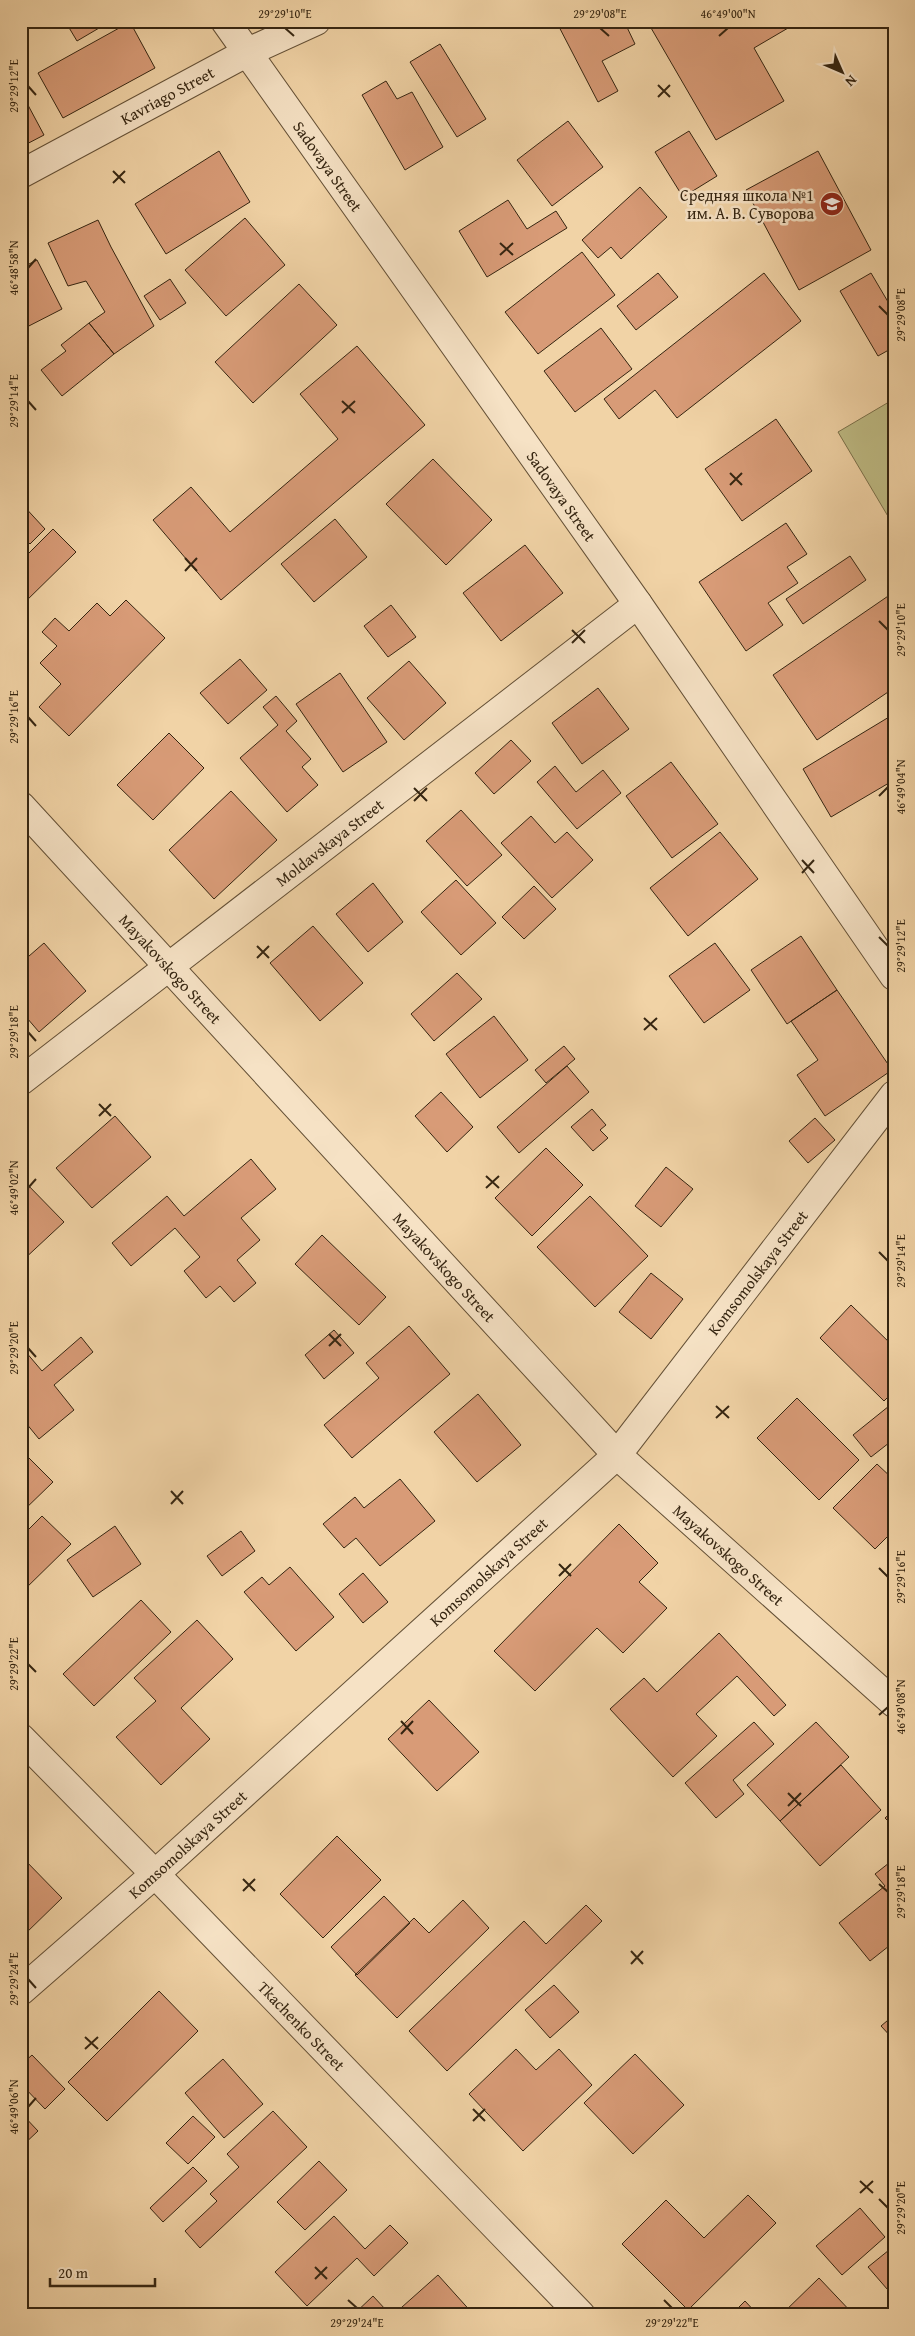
<svg xmlns="http://www.w3.org/2000/svg" width="915" height="2336" font-family="'Gentium Book Plus',serif">
<style>
.green{fill:#bebb84;stroke:#7a704a}
.building{fill:#d89b77;stroke:#352511}
.lines{fill:none;stroke-linecap:round;stroke-linejoin:round}
.minor-casing{stroke:#645036;stroke-width:30}
.minor{stroke:#f6e2c5;stroke-width:28}
.ticks{fill:none;stroke:#352511;stroke-width:2}
.labels{text-anchor:middle;stroke-width:5;stroke-linejoin:round;paint-order:stroke}
.street-label{font-size:16px;fill:#352511;stroke:#f6e2c5}
.poi-label{font-size:16px;fill:#352511;stroke:#f6e2c5;text-anchor:end}
.neatline{fill:none;stroke:#352511;stroke-width:2}
.ticks-label{font-size:12px;text-anchor:middle;fill:#352511}
</style>
<rect width="100%" height="100%" fill="#f1d3a6"/>
<filter id="stains"><feTurbulence type="fractalNoise" baseFrequency=".004" numOctaves="4"/><feColorMatrix values="0 0 0 0 .2 0 0 0 0 .09 0 0 0 0 .02 0 0 0 .5 -.17"/></filter>
<radialGradient id="worn" r=".72"><stop offset=".6" stop-color="#630" stop-opacity="0"/><stop offset="1" stop-color="#630" stop-opacity=".3"/></radialGradient>
<path class="green" d="M894,399V515L889,518L838,432Z"/>
<path class="building" d="M65,21H111L77,41Z
M556,21H624L635,44L602,61L618,91L598,102Z
M647,21H800L754,48L784,101L716,140Z
M130,22L155,68L63,118L38,73Z
M440,44L486,119L457,137L410,62Z
M386,81L397,99L412,92L443,147L405,170L362,95Z
M21,92L44,135L21,147Z
M568,121L603,167L552,206L517,160Z
M689,131L717,176L683,197L655,152Z
M219,151L250,202L166,254L135,204Z
M818,151L871,250L799,290L746,190Z
M640,187L667,217L621,259L611,247L598,258L582,240Z
M508,200L527,229L556,211L567,228L487,277L459,231Z
M245,218L285,265L226,316L185,270Z
M98,220L111,247L154,326L114,354L89,323L105,312L86,281L68,286L48,243Z
M582,252L615,295L538,354L505,312Z
M37,260L62,309L21,330V268Z
M658,273L678,297L636,330L617,306Z
M764,273L801,321L677,418L655,390L619,419L604,399Z
M871,273L894,312V347L878,356L840,291Z
M170,279L186,303L160,320L144,296Z
M299,284L337,325L253,403L215,362Z
M89,323L114,354L62,396L41,370L66,351L61,345Z
M601,328L632,369L575,412L544,371Z
M357,346L425,425L221,600L153,520L191,487L230,532L338,439L300,394Z
M776,419L812,471L742,521L705,469Z
M433,459L492,520L446,565L386,504Z
M21,503L45,529L30,544L21,535Z
M335,519L367,557L314,602L281,564Z
M786,523L807,554L787,567L798,583L768,603L783,625L746,651L699,582Z
M53,529L76,552L21,606V545L29,553Z
M525,545L563,593L501,641L463,593Z
M850,556L866,580L803,624L786,599Z
M894,592V688L817,740L773,675Z
M126,600L165,638L69,736L39,707L61,684L40,663L57,646L42,632L55,618L69,631L97,603L110,616Z
M391,605L416,637L388,657L364,626Z
M240,659L267,690L228,724L200,693Z
M409,661L446,703L404,740L367,698Z
M340,673L387,742L343,772L296,704Z
M598,688L629,729L582,764L552,723Z
M276,696L297,721L286,731L311,759L302,767L318,785L287,812L240,758L278,725L263,707Z
M894,714V780L831,817L803,769Z
M169,733L204,768L153,820L117,785Z
M511,740L531,761L494,794L475,773Z
M671,762L718,824L672,858L626,796Z
M555,766L576,792L603,770L621,793L577,829L537,782Z
M231,791L277,840L214,899L169,850Z
M461,810L502,855L467,886L426,841Z
M531,816L555,843L567,832L593,860L552,898L501,843Z
M720,832L758,879L688,936L650,888Z
M456,880L496,923L461,955L421,912Z
M373,883L403,922L368,952L336,914Z
M534,886L556,909L524,939L502,917Z
M313,926L363,983L320,1021L270,963Z
M801,936L837,990L787,1024L751,970Z
M44,943L86,991L39,1032L21,1011V963Z
M715,943L750,990L704,1023L669,976Z
M457,973L482,999L434,1041L411,1014Z
M837,990L892,1070L825,1116L797,1075L818,1060L791,1021Z
M494,1016L528,1060L480,1098L446,1054Z
M564,1046L575,1059L546,1083L535,1070Z
M567,1066L589,1092L519,1153L497,1127Z
M441,1092L473,1127L447,1152L415,1116Z
M592,1109L606,1125L600,1130L608,1138L593,1151L571,1127Z
M115,1116L151,1157L92,1208L56,1168Z
M815,1118L835,1140L808,1163L789,1141Z
M546,1148L583,1185L532,1236L495,1198Z
M251,1159L276,1189L241,1218L260,1240L237,1260L256,1283L234,1302L220,1286L206,1298L184,1271L200,1257L175,1228L131,1266L112,1243L167,1196L184,1216Z
M666,1167L693,1189L661,1227L635,1206Z
M22,1179L64,1222L21,1262V1180Z
M590,1196L648,1256L595,1307L537,1247Z
M322,1235L386,1297L359,1325L295,1264Z
M651,1273L683,1299L651,1339L619,1312Z
M851,1305L894,1347V1391L884,1401L820,1338Z
M409,1326L450,1374L352,1458L324,1425L379,1378L366,1363Z
M334,1330L354,1353L324,1379L305,1355Z
M81,1337L93,1352L54,1385L74,1410L39,1439L21,1417V1354L25,1351L42,1371Z
M478,1394L521,1445L477,1482L434,1432Z
M797,1398L859,1460L819,1500L757,1438Z
M894,1402V1439L871,1457L853,1435Z
M21,1450L53,1482L21,1513Z
M877,1464L894,1480V1530L875,1549L833,1508Z
M400,1479L435,1521L380,1566L356,1538L344,1548L323,1524L355,1497L364,1508Z
M42,1516L71,1544L21,1593V1537Z
M619,1524L658,1563L639,1582L667,1608L623,1653L597,1628L535,1691L494,1651Z
M115,1526L141,1564L93,1597L67,1560Z
M241,1531L255,1551L222,1576L207,1556Z
M290,1567L334,1617L296,1651L244,1592L262,1577L269,1585Z
M363,1573L388,1602L363,1623L339,1594Z
M141,1600L171,1632L94,1706L63,1674Z
M197,1620L233,1659L181,1708L210,1739L161,1785L116,1737L156,1701L134,1678Z
M719,1633L786,1705L774,1716L737,1676L696,1714L717,1736L673,1777L610,1709L644,1678L657,1692Z
M429,1700L479,1752L437,1791L388,1739Z
M754,1722L774,1744L733,1780L744,1794L716,1818L685,1783Z
M816,1722L849,1757L780,1821L747,1785Z
M841,1765L881,1810L820,1866L780,1821Z
M894,1810V1827L885,1818Z
M337,1836L381,1880L323,1938L280,1894Z
M21,1856L62,1898L24,1935L21,1933Z
M894,1859V1942L870,1961L839,1923L885,1886L875,1874Z
M384,1896L410,1923L357,1975L331,1947Z
M463,1900L489,1928L397,2018L355,1975L414,1918L429,1933Z
M586,1905L602,1921L447,2071L409,2031L524,1921L546,1944Z
M554,1985L579,2012L550,2038L525,2010Z
M159,1991L198,2031L107,2121L68,2082Z
M894,2015V2040L881,2026Z
M516,2049L536,2070L559,2049L592,2085L523,2151L469,2094Z
M635,2054L684,2105L633,2154L584,2103Z
M32,2055L65,2089L45,2109L21,2084V2065Z
M223,2059L263,2104L224,2138L185,2093Z
M273,2111L307,2147L200,2248L185,2231L217,2201L210,2194L239,2167L227,2154Z
M21,2113L38,2131L21,2147Z
M193,2116L215,2137L188,2164L166,2143Z
M319,2161L347,2190L305,2230L277,2202Z
M193,2167L207,2181L163,2222L150,2208Z
M748,2195L776,2223L688,2310L622,2244L666,2200L704,2238Z
M860,2208L885,2237L842,2275L816,2246Z
M334,2216L365,2249L390,2225L408,2243L374,2276L357,2258L307,2306L275,2272Z
M894,2246V2297L868,2267Z
M438,2275L474,2315H393Z
M819,2278L854,2315H781Z
M373,2296L386,2310L381,2315H353Z
M745,2301L758,2315H731Z"/>
<g class="lines">
<g class="minor-casing">
<g id="minor">
<path id="s1" d="M225,21L638,604L894,976"/>
<path id="s2" d="M21,174L248,52L316,21"/>
<path id="s3" d="M21,806L617,1455L894,1703"/>
<path id="s4" d="M21,1081L638,604"/>
<path id="s5" d="M21,1738L155,1874L581,2315"/>
<path id="s6" d="M21,1991L155,1874L617,1455L894,1095"/>
</g>
</g>
<use href="#minor" class="minor"/>
</g>
<path class="ticks" d="M285,28L294,36M600,28L609,36M719,36L728,28M658,85L670,97M28,86L36,95M658,97L670,85M113,171L125,183M113,183L125,171M500,243L513,255M500,255L513,243M28,268L36,259M879,306L888,315M28,401L36,410M342,401L355,413M342,413L355,401M730,473L742,485M730,485L742,473M185,558L197,571M185,571L197,558M879,621L888,630M572,630L585,643M572,643L585,630M28,717L36,726M414,788L427,801M879,796L888,787M414,801L427,788M802,860L814,873M802,873L814,860M879,937L888,946M257,946L269,958M257,958L269,946M644,1018L657,1030M644,1030L657,1018M28,1032L36,1041M99,1104L111,1116M99,1116L111,1104M486,1176L499,1188M28,1188L36,1179M486,1188L499,1176M879,1252L888,1261M329,1334L341,1346M329,1346L341,1334M28,1348L36,1357M716,1406L729,1418M716,1418L729,1406M171,1491L183,1504M171,1504L183,1491M559,1564L571,1576M879,1568L888,1577M559,1576L571,1564M28,1664L36,1672M879,1715L888,1707M401,1721L413,1734M401,1734L413,1721M788,1793L801,1806M788,1806L801,1793M243,1879L255,1891M879,1884L888,1892M243,1891L255,1879M631,1951L643,1964M631,1964L643,1951M28,1979L36,1988M85,2037L98,2049M85,2049L98,2037M28,2107L36,2098M473,2109L485,2121M473,2121L485,2109M860,2181L873,2193M860,2193L873,2181M879,2199L888,2208M315,2267L327,2279M315,2279L327,2267M348,2300L357,2308M664,2300L672,2308"/>
<defs>
<g id="school-disc" transform="scale(1.25)"><circle r="9.5" fill="#8f2418" stroke="#f6e2c5"/><path d="M0-5L7-2L0 1L-7-2ZM-4 1L0 2.5L4 1V4Q0 6-4 4Z" fill="#fff"/></g>
</defs>
<g fill-rule="evenodd">
<use href="#school-disc" x="832" y="204"/>
</g>
<g class="labels">
<g class="street-label">
<text dy="6" stroke="none"><textPath href="#s2" startOffset="166">Kavriago Street</textPath></text>
<text dy="6" stroke="none"><textPath href="#s1" startOffset="178">Sadovaya Street</textPath></text>
<text dy="6" stroke="none"><textPath href="#s1" startOffset="582">Sadovaya Street</textPath></text>
<text dy="6" stroke="none"><textPath href="#s4" startOffset="390">Moldavskaya Street</textPath></text>
<text dy="6" stroke="none"><textPath href="#s3" startOffset="221">Mayakovskogo Street</textPath></text>
<text dy="6" stroke="none"><textPath href="#s3" startOffset="626">Mayakovskogo Street</textPath></text>
<text dy="6" stroke="none"><textPath href="#s6" startOffset="1032">Komsomolskaya Street</textPath></text>
<text dy="6" stroke="none"><textPath href="#s3" startOffset="1031">Mayakovskogo Street</textPath></text>
<text dy="6" stroke="none"><textPath href="#s6" startOffset="628">Komsomolskaya Street</textPath></text>
<text dy="6" stroke="none"><textPath href="#s6" startOffset="222">Komsomolskaya Street</textPath></text>
<text dy="6" stroke="none"><textPath href="#s5" startOffset="402">Tkachenko Street</textPath></text>
</g>
<g class="poi-label">
<text x="814" y="201">Средняя школа №1<tspan x="814" dy="18">им. А. В. Суворова</tspan></text>
</g>
</g>
<rect width="915" height="2336" fill="none" stroke="#f1d3a6" stroke-width="55"/>
<g transform="translate(842 72) rotate(135)" stroke="#f6e2c5" stroke-width="4" paint-order="stroke">
<path d="M0-4L9 19L0 12L-9 19Z" fill="#352511"/>
<text y="-8" font-size="14" font-weight="bold" text-anchor="middle" fill="#352511">N</text>
</g>
<path d="M50 2278v8h105v-8" fill="none" stroke="#352511" stroke-width="2.5"/>
<text x="58" y="2278" font-size="15" fill="#352511" stroke="#f6e2c5" stroke-width="4" paint-order="stroke">20 m</text>
<rect x="28" y="28" width="860" height="2280" class="neatline"/>
<g class="ticks-label">
<text x="285" y="18">29°29'10"E</text>
<text x="600" y="18">29°29'08"E</text>
<text x="728" y="18">46°49'00"N</text>
<text transform="translate(14 86) rotate(-90)" y="4">29°29'12"E</text>
<text transform="translate(14 268) rotate(-90)" y="4">46°48'58"N</text>
<text transform="translate(901 315) rotate(-90)" y="4">29°29'08"E</text>
<text transform="translate(14 401) rotate(-90)" y="4">29°29'14"E</text>
<text transform="translate(901 630) rotate(-90)" y="4">29°29'10"E</text>
<text transform="translate(14 717) rotate(-90)" y="4">29°29'16"E</text>
<text transform="translate(901 787) rotate(-90)" y="4">46°49'04"N</text>
<text transform="translate(901 946) rotate(-90)" y="4">29°29'12"E</text>
<text transform="translate(14 1032) rotate(-90)" y="4">29°29'18"E</text>
<text transform="translate(14 1188) rotate(-90)" y="4">46°49'02"N</text>
<text transform="translate(901 1261) rotate(-90)" y="4">29°29'14"E</text>
<text transform="translate(14 1348) rotate(-90)" y="4">29°29'20"E</text>
<text transform="translate(901 1577) rotate(-90)" y="4">29°29'16"E</text>
<text transform="translate(14 1664) rotate(-90)" y="4">29°29'22"E</text>
<text transform="translate(901 1707) rotate(-90)" y="4">46°49'08"N</text>
<text transform="translate(901 1892) rotate(-90)" y="4">29°29'18"E</text>
<text transform="translate(14 1979) rotate(-90)" y="4">29°29'24"E</text>
<text transform="translate(14 2107) rotate(-90)" y="4">46°49'06"N</text>
<text transform="translate(901 2208) rotate(-90)" y="4">29°29'20"E</text>
<text x="357" y="2327">29°29'24"E</text>
<text x="672" y="2327">29°29'22"E</text>
</g>
<rect width="100%" height="100%" filter="url(#stains)"/>
<rect width="100%" height="100%" fill="url(#worn)"/>
</svg>
